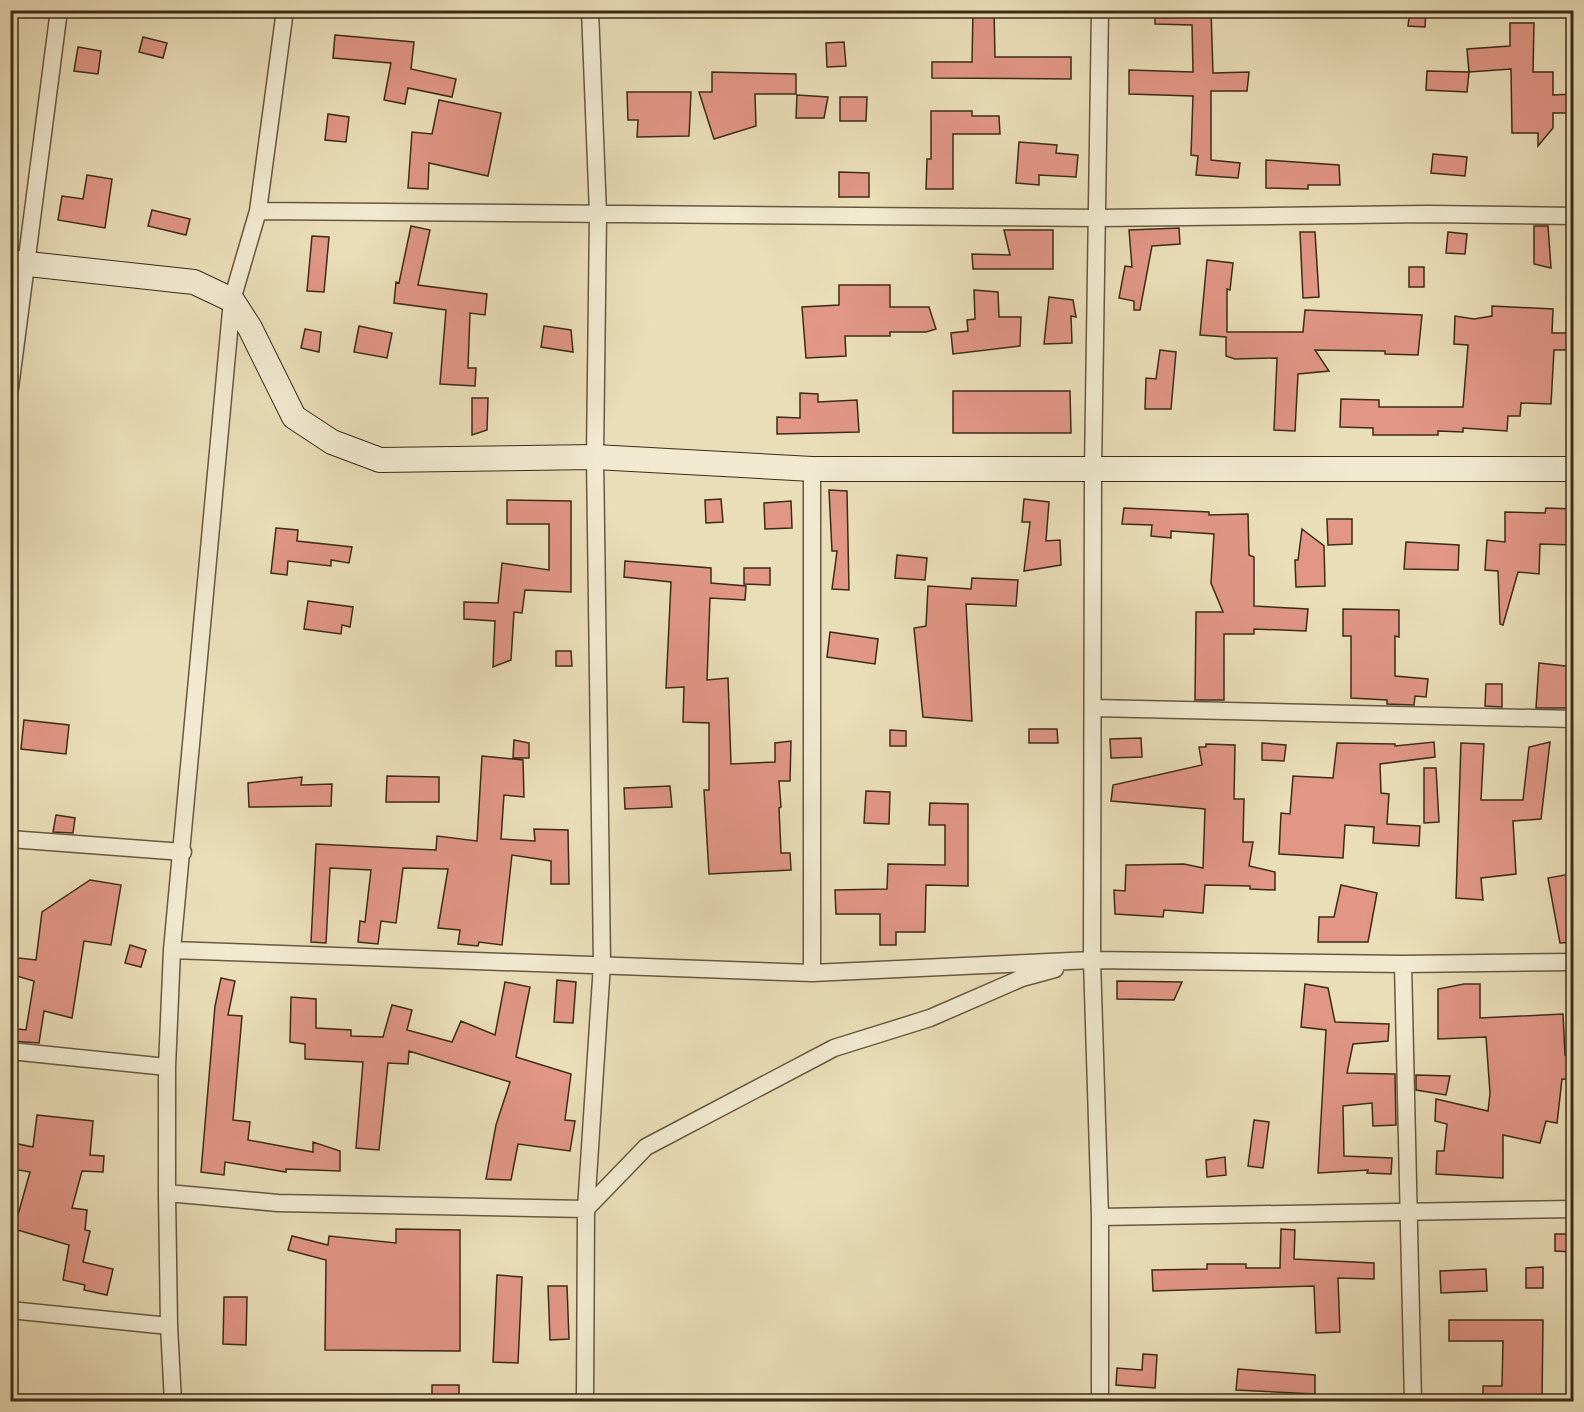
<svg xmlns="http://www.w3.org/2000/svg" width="1584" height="1412" font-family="'EB Garamond',serif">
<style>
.building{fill:#e19686;stroke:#3c2b18;stroke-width:1.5}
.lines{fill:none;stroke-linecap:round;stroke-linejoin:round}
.street-casing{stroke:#685840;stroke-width:19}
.secondary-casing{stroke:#3c2b18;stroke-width:26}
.street{stroke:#f1ead1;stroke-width:16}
.secondary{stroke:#f1ead1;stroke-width:24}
</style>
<rect width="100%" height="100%" fill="#eadeb8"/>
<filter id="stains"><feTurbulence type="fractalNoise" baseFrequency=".00333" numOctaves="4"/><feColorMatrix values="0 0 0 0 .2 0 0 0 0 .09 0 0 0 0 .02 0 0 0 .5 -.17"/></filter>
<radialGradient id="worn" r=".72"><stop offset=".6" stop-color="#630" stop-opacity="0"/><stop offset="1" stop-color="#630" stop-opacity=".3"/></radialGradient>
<path class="building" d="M973,10H994L995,57H1071V79L932,78V62H972Z
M1155,10H1211L1213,73L1249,72L1247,91H1211V160L1240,163L1238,178L1196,175L1198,156L1191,155L1193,96L1129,94V70L1193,72L1192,25L1155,24Z
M1410,10H1426L1425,27L1408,26Z
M1510,23H1534L1533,72H1553V95L1574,94V113H1553V128L1538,146V133H1512L1511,69L1469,72L1467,49L1510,46Z
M335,35L414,42L411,69L456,79L452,97L408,88L405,104L384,100L391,63L333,58Z
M143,37L167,43L163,58L139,52Z
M844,42L846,66L827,67L826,43Z
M78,47L101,51L98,74L74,71Z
M1427,71L1469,72L1467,92L1426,90Z
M712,72L796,74V94H755L756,126L714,139L699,92H712Z
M627,92H691L689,136L637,137L638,120H628Z
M797,95L828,97L824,118H796Z
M840,97H867L866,121H840Z
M439,100L501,113L488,176L429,163L428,189L408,188L412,132L432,134Z
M931,111H972V116H999L1000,134H953V189H926L927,159H931Z
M328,114L349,117L346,142L325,140Z
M1019,142L1057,145L1056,153L1078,155L1076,177L1039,175V185L1016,183Z
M1433,154L1467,157L1465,176L1431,173Z
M1266,160L1339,165L1340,185H1308V189L1266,188Z
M839,172L869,173V197H839Z
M87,175L112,179L105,228L58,220L62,196L83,199Z
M152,210L190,219L186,235L148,226Z
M411,226L430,230L418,285L487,294L485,315L470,313L468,368H476L475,386L440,384L446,310L394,303L396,282L399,283Z
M1534,226H1548L1551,268L1534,264Z
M1179,228L1180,244L1152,246L1140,310H1134V301L1119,298L1125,266L1132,267L1129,230Z
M1004,230H1053V269H973L972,254L1010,255Z
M1300,232H1315L1319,297L1303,298Z
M1448,232L1467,234L1465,254L1446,253Z
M312,236L329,237L324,292L307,291Z
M1207,260L1233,263L1230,290L1227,289V332H1303L1305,310L1422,315L1418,355L1385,354V351L1315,350L1329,371L1298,374L1295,431L1274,430L1277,358L1235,359L1226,356V337L1200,335Z
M1409,267H1424V287H1409Z
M839,285H890V307H929L936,329L926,332H890V336H845L846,356L806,358L802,307L839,305Z
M974,290L998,292L999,317H1021L1020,346L953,354L951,333L968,331L967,320L975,319Z
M1049,297L1073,300L1076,317L1071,316L1072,343L1044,344Z
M1492,306L1553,309L1552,333H1573V350H1554L1551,404L1521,403L1520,416H1508L1507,431L1463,428V432L1438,431V435H1373V428L1340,427L1341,399L1379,400V407H1463L1468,345L1454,344L1455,316L1474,319L1492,316Z
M359,326L392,333L387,358L354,352Z
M544,326L571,330L573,352L541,347Z
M305,329L321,332L319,352L301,348Z
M1160,350L1176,352L1171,409H1145L1146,378L1156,379Z
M953,391H1070L1071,433H953Z
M800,393L818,394V402L857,400L859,432L777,434V417L800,418Z
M472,398H488L487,430L472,435Z
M829,490L847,491L849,590L832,589L837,551H832Z
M721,499L723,522L706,523L705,500Z
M1024,499L1049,502L1046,541L1060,540L1061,565L1024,571L1030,522H1022Z
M507,500L571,501V592L525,590L522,613L514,612L511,660L493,667L495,621L464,619V602L498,603L502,563L549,570V524H507Z
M791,501L792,528L765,529L764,503Z
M1124,508L1209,512V515L1248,514L1249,555L1254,557V606L1308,609L1306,631L1254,629V634H1224V700H1195L1196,612H1223L1211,583L1214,534L1171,531V538L1151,536L1152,525L1122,524Z
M1546,508L1574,509V545L1540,544L1539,574L1518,572L1503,625L1500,624L1498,571L1485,570L1487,540L1505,542V512L1545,513Z
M1327,519H1352V544L1328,545Z
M276,528L298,530L297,541L352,547L349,563L331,560V566L288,561L287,575L271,573Z
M1302,529L1324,546L1325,586L1296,587L1295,560H1298Z
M1406,542L1459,545L1458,570L1404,569Z
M897,555L927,558L925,580L895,578Z
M625,561L711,568V583L746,586L745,600L710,598L707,680L728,678L731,764L775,762V743L791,741L790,781H779L781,807L779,808L781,853H790L791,870L709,874L704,790H709V723L683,722L684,687L666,688L671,582L624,577Z
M744,568H770V585L744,584Z
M972,578L1018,580L1016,606L966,604L972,721L923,717L914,628L926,626L928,586L971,589Z
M308,601L353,607L350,627L342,625L341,634L304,629Z
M1343,609L1399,610V637L1395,636V676L1428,679L1426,697L1415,696L1414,705L1387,704V700L1351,698V636H1343Z
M830,632L878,639L875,664L827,657Z
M556,651H571L572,666H556Z
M1539,663L1574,667V708H1536Z
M1486,684H1502V707L1485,706Z
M24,720L69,725L66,754L21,749Z
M1029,729H1057L1058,743H1029Z
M890,730L906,731V746H890Z
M1141,738L1142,757L1111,758L1110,739Z
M514,740L529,743V758H513Z
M1434,742L1435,757L1380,764L1381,793L1389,794L1387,824L1420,826L1419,846L1373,843L1374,827L1345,825L1343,858L1279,854L1281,813L1290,814L1293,776L1333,778L1337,743L1395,744V746Z
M1550,742L1541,819L1513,821L1516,874L1481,878L1483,900L1456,898L1461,743L1484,744L1481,800H1523L1529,747Z
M1262,743L1286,745L1284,761L1262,760Z
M1206,744L1235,745L1234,799H1244L1243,842H1253L1249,866L1275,872V890L1250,889V886L1205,885L1203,913L1164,910L1163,917L1115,914L1114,890L1125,891L1126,865L1184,864L1203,868L1205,809L1111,801L1113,785L1202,765L1199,747H1206Z
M482,756L523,760L524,797L504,795L501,839L535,841L534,829L568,830L569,884H551V861L512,855L502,945L479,942L478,946L458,944L460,930L438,928L448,869L403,868L396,923L381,921L378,944L358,942L360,921L365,922L371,870L330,868L326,943L311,942L316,844L436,850L437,836L477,841Z
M1424,768H1436L1439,822L1424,823Z
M387,776L439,777V802H386Z
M302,777L301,785L332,784L331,806L249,807L248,783Z
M670,786L672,807L625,809L624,788Z
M866,791L890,792L889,824L864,823Z
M930,803L968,804V886L926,885L925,932H896V945H880V914H836L835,890L887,889L888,864L945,865V825H929Z
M56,815L75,818L73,833L53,832Z
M1570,874L1574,893V942L1560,943L1548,878Z
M90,880L121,885L111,945L84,941L72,1018L44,1011L39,1043L10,1041V1028L26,1030L34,981L10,974V957L36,960L42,912Z
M1341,885L1377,893L1368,942H1318L1319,917H1334Z
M130,945L146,950L141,967L125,963Z
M221,978L235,981L228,1015L242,1016L233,1120L250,1122L248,1140L313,1152V1142L340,1151V1171L286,1169V1172L225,1162L224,1175L201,1172L215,1006Z
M557,980L576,982L573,1023L554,1022Z
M1117,981L1182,982L1174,1000L1117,999Z
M505,982L530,987L516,1057L571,1074L565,1120L575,1121L570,1151L518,1144L511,1180L486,1179L496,1125L510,1082L409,1051L408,1064L388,1063L379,1150L356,1148L363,1062L305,1059V1044L290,1042L291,997L316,999V1028L351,1030V1036L383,1037L392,1005L412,1010L407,1030L452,1042L461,1021L495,1035Z
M1305,984L1328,988L1335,1022L1389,1024L1388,1041L1353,1044L1347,1073L1395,1074L1396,1125L1373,1126L1372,1103L1343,1106L1344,1156L1392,1158L1391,1174L1367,1173L1368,1170L1318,1173L1326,1030L1301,1027Z
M1464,984H1480V1018L1563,1014L1565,1055L1574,1056V1080L1562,1079L1557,1123L1546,1121L1540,1143L1503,1135V1178L1436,1174L1437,1151H1444L1447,1124L1435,1121L1436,1099L1488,1111L1490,1093L1486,1037L1438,1039V989Z
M1416,1075L1450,1076L1446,1095L1416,1090Z
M37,1115L93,1121L90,1155L104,1156L103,1172L82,1171L72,1208L87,1210L85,1230L90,1231L83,1262L113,1269L107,1295L84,1290L85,1285L63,1280L69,1245L14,1229L30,1172L13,1169L18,1144L33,1147Z
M1254,1120L1269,1122L1263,1168L1248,1166Z
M1225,1157L1226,1175L1207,1177L1206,1160Z
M396,1229L460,1230V1351L325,1350L326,1260L288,1250L292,1236L328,1245L329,1236L396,1243Z
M1281,1229L1295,1230L1294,1259L1374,1263V1279L1338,1278L1340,1332L1316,1333L1314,1286L1153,1291L1152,1270L1207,1269V1264H1246V1268H1280Z
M1555,1234H1574V1252L1555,1251Z
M1543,1267V1288H1526V1268Z
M1486,1269L1487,1291L1441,1293L1440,1271Z
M497,1275L522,1277L518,1363L493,1362Z
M548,1286H567L569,1339L550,1340Z
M224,1297H247L246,1345L223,1344Z
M1449,1320H1543L1542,1401H1483V1386H1502L1503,1341H1449Z
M1143,1354L1157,1355L1155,1388L1116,1385L1117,1368L1142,1370Z
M1238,1369L1315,1375V1394L1236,1390Z
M432,1385H459V1401H432Z"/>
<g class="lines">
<g class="street-casing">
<path id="street" d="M1100,10L1093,469L1092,960L1100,1217V1402
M258,211L1098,218L1427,214L1574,216
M10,388L59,10
M1094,708L1574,719
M10,839L183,852
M172,950L812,973L1092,960L1403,964L1574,962
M1403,964L1413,1402
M812,973V469
M10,1051L167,1067
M167,1193L278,1203L586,1209L646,1147L834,1048L930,1018L1022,978L1055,969
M1100,1217L1574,1209
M10,1310L169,1326
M173,1402L169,1326L167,1193V1067L172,950L232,300L258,211L285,10
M585,1402L586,1209L602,964L595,457L598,214L590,10"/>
</g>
<g class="secondary-casing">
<path id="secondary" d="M10,262L194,282L232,300L250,328L294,417L332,442L380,460L595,457L812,469H1574"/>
</g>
<use href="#street" class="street"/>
<use href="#secondary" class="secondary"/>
</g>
<rect width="1584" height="1412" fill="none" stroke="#eadeb8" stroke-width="36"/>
<rect x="12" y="12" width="1560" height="1388" fill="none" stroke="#3c2b18" stroke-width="3"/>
<rect x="18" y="18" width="1548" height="1376" fill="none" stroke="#3c2b18" stroke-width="1.5"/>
<rect width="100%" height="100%" filter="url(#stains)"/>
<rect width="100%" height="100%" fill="url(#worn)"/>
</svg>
